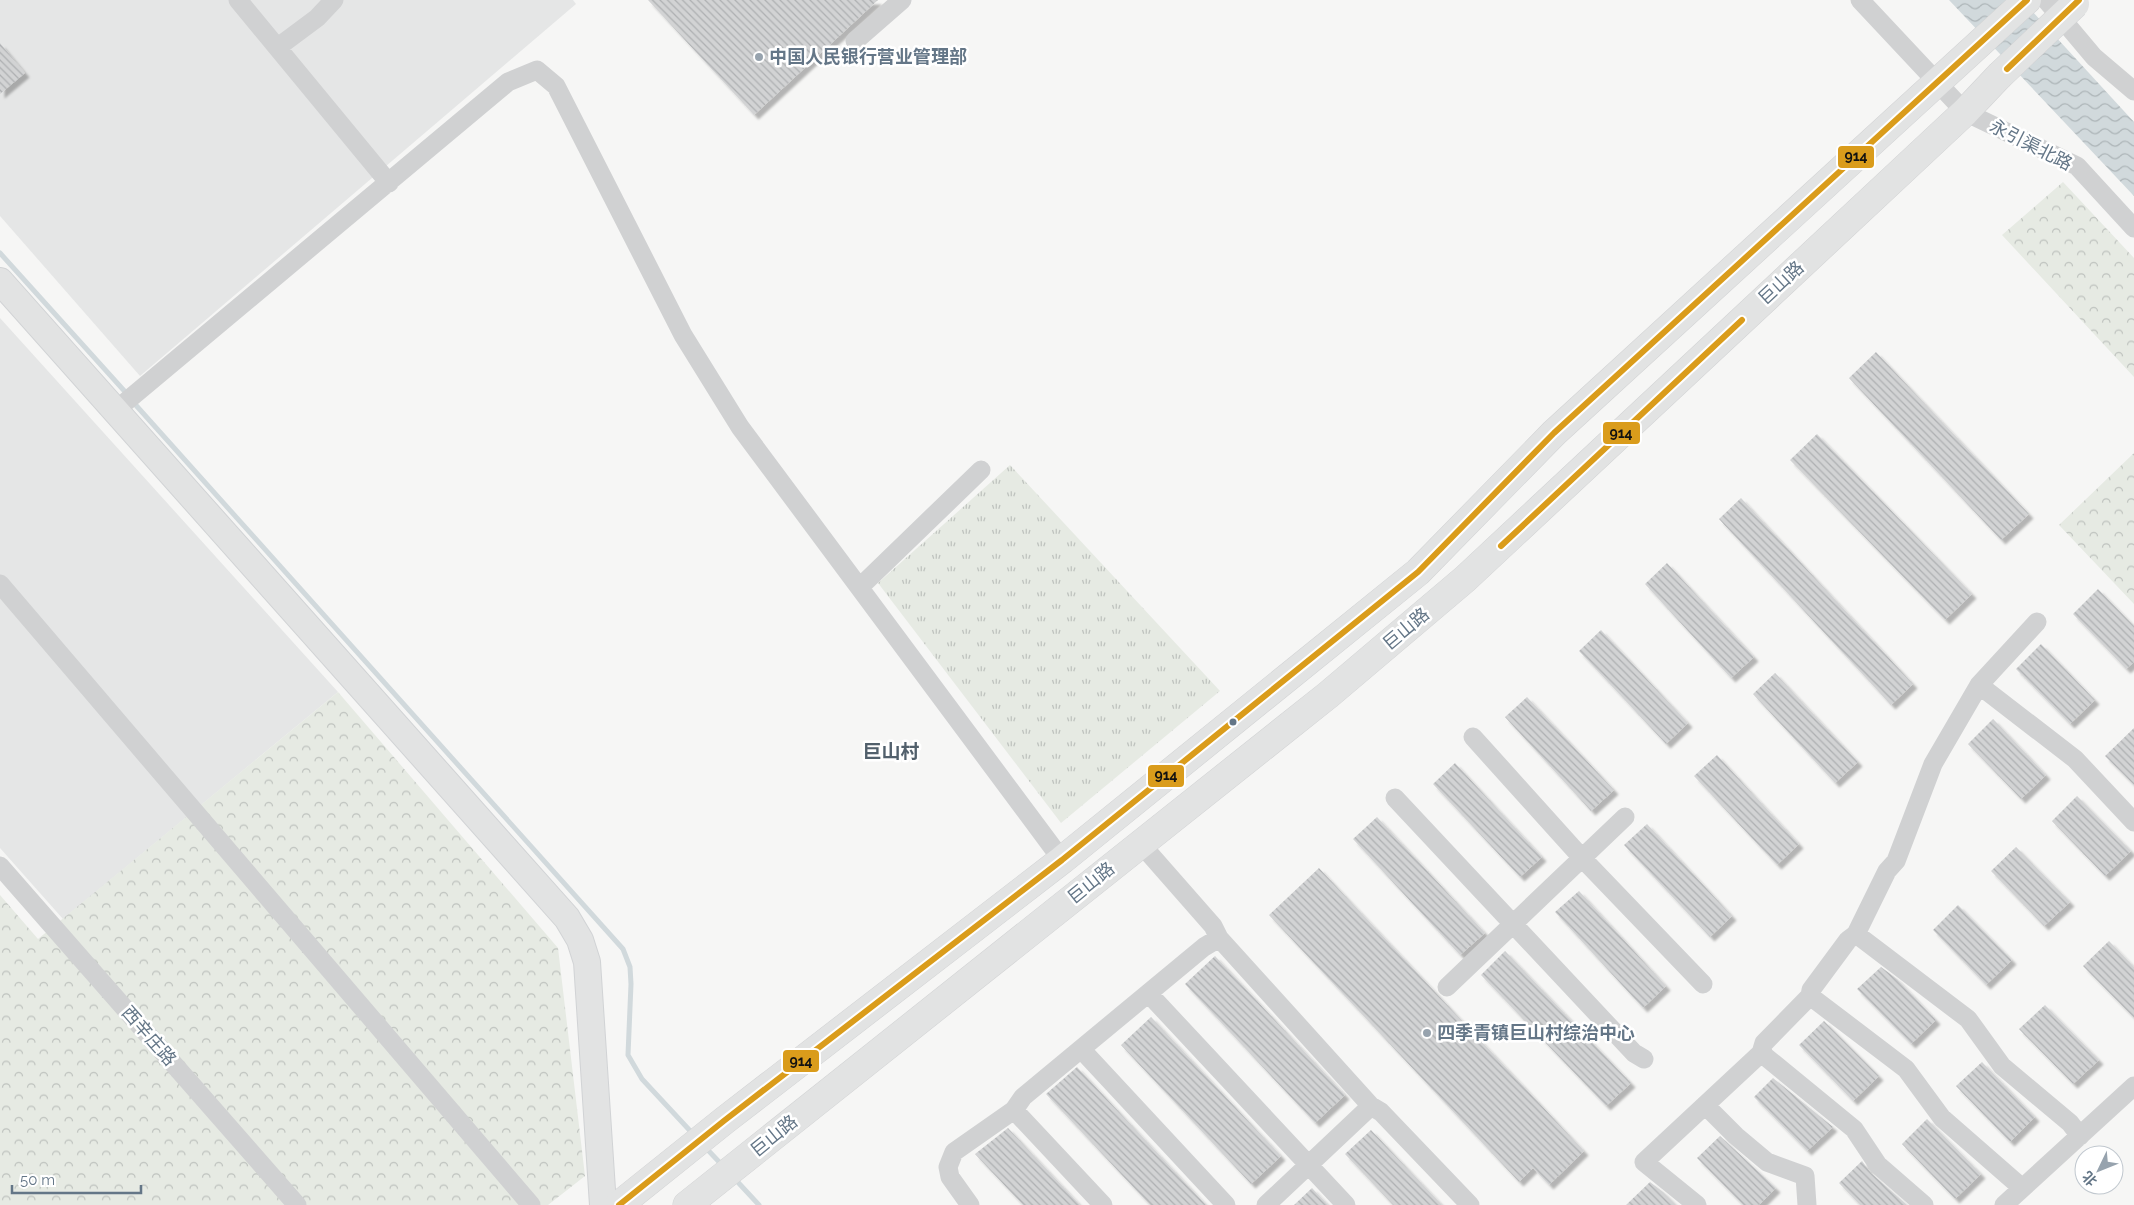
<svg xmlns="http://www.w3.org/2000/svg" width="2134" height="1205" font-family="Raleway,'Noto Sans SC',sans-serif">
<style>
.built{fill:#e5e6e6}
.grass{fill:url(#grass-tufts)}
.forest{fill:url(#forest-crowns)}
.water{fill:url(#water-waves)}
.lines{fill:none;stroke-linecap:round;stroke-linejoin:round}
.stream{stroke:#d1d9dc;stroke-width:5}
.building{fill:url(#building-back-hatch);filter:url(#shadow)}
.secondary-casing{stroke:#d1d3d5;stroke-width:28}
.primary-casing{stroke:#d2d3d4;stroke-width:29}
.street{stroke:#d0d1d2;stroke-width:19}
.secondary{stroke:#e2e3e3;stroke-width:26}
.primary{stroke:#e2e3e3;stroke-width:28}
.primary-bridge-casing{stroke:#d2d3d4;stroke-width:29;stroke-linecap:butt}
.primary-bridge{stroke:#e2e3e3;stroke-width:28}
.bus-1-casing{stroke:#fff;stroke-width:10}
.bus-1{stroke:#da9c1b;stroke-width:6}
.poi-dot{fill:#97a3ae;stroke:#fff;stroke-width:2}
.bus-dot{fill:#647687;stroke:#fff;stroke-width:2}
.labels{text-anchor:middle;stroke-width:5;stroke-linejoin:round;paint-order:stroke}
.poi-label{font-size:18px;font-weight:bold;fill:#647687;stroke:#fff;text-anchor:start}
.street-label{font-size:18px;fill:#647687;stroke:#fff}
.neighbourhood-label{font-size:19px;font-weight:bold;fill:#52606c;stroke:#fff}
.line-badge{stroke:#fff;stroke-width:2}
.pale-badge-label{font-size:14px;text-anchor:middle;font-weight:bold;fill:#111}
</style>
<defs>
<pattern id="grass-tufts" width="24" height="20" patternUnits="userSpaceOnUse" patternTransform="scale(1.25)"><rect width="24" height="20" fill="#e6eae3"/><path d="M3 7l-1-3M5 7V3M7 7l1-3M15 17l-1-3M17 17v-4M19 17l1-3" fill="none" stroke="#bec2be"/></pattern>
<pattern id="forest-crowns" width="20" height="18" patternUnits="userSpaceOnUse" patternTransform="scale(1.25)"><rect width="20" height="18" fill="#e6eae3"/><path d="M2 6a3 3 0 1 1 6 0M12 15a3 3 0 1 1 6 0" fill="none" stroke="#bec2be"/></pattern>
<pattern id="water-waves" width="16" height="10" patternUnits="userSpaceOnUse" patternTransform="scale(1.25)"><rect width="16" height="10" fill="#d1d9dc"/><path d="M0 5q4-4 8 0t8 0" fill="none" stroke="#adb5b8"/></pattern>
<pattern id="building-back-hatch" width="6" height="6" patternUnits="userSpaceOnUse" patternTransform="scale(1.25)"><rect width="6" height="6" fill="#d2d3d4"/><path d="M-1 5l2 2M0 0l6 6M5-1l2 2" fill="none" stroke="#aeb0b2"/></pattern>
<filter id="shadow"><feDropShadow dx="4.5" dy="4.5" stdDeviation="1" flood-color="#0004"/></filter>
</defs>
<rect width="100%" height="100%" fill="#f6f6f5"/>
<path class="built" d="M0,0H573L576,4L140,376L0,216Z
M0,318L338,692L63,919L0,848Z"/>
<path class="grass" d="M1010,465L1220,691L1061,823L878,583Z"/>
<path class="forest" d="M2063,182L2134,258V377L2002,235Z
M2134,453V604L2059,525Z
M338,692L558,948L585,1176L548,1205H0V895L38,939Z"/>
<path class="water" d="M1949,0H2022L2134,122V196Z"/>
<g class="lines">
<path class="stream" d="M0,253L128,395
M133,402L623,949L630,967L631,984L628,1055L642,1079L694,1135
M705,1147L723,1166
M734,1178L759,1205"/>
</g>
<path class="building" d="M648,0H878L754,115Z
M0,43L25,73L0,94Z
M1876,352L2029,514L2001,540L1849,378Z
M1817,434L1972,594L1945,620L1790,460Z
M1741,498L1913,684L1891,705L1719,519Z
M1667,563L1754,657L1731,678L1645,584Z
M2098,589L2134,626V662L2126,669L2073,614Z
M1601,630L1688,723L1666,744L1579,651Z
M2041,644L2095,700L2070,724L2016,669Z
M1775,673L1858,762L1835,783L1753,694Z
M1527,697L1614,790L1591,811L1505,717Z
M1993,719L2046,775L2021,799L1968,744Z
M2134,728V785L2105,756Z
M1717,755L1799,844L1777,865L1694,776Z
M1455,763L1542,857L1520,877L1433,784Z
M2077,796L2131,851L2105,876L2052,821Z
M1377,817L1485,933L1460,955L1353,839Z
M1647,824L1732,916L1710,937L1624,845Z
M2016,847L2070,902L2044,926L1991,871Z
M1319,868L1584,1151L1549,1185L1533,1168L1519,1182L1269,915Z
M1579,891L1666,986L1643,1008L1555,912Z
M1958,905L2012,960L1986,985L1933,930Z
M2109,941L2134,967V1018L2083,966Z
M1505,951L1631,1083L1606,1106L1481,975Z
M1215,956L1345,1095L1315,1123L1185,984Z
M1881,967L1897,979L1936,1020L1911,1044L1857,989Z
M2045,1005L2099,1060L2073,1084L2019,1029Z
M1151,1017L1281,1156L1251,1184L1121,1045Z
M1824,1021L1879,1076L1853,1101L1799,1045Z
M1982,1062L2035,1117L2010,1142L1956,1086Z
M1077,1067L1206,1205H1150L1046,1094Z
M1773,1078L1833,1127L1807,1151L1754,1097Z
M1927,1119L1981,1174L1955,1199L1902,1144Z
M1008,1128L1080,1205H1023L975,1154Z
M1371,1130L1442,1205H1393L1345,1154Z
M1720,1136L1776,1188L1759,1205H1743L1697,1158Z
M1862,1161L1871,1173L1907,1205H1860L1839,1183Z
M1650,1182L1663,1192L1676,1205H1626Z
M1312,1188L1328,1205H1294Z"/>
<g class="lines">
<g class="secondary-casing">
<path id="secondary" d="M0,281L567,918L580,940L587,962L603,1205"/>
</g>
<g class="primary-casing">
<path id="primary" d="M619,1205L725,1120L1062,860L1418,572L1554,433L2027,0
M687,1205L1328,695L1465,579L1965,112L1999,76"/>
</g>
<path class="street" d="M238,0L389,183
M1860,0L1965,112L2077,166L2134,228
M2046,0L2094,57L2134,91
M855,41L902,0
M278,47L317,18L334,0
M116,410L508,82L537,70L556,86L683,335L740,427L1062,860
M0,584L531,1205
M860,587L981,470
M1979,685L2075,759L2134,822
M1473,737L1582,858L1703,984
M1395,798L1634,1053L1644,1059
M1141,844L1213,926L1219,938L1371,1106L1381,1112L1470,1205
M0,866L297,1205
M1856,934L1968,1019L2002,1066L2070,1123L2080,1136
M1447,987L1625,817
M1149,994L1346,1205
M1810,996L1906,1069L1942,1118L2021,1187
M1081,1049L1226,1205
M1761,1053L1854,1129L1878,1165L1924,1205
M1705,1105L1736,1136L1767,1162L1805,1176L1807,1205
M1014,1110L1103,1205
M970,1205L950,1177L948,1167L954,1152L1014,1110L1023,1097L1204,947L1219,938
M1266,1205L1371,1106
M1697,1205L1644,1162L1761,1053L1764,1043L1810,996L1811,990L1848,940L1856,934L1887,871L1896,861L1933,764L1979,685L2037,622
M2004,1205L2134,1086"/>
<use href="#secondary" class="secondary"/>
<use href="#primary" class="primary"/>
<g class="primary-bridge-casing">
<path id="primary-bridge" d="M1999,76L2075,4"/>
</g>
<use href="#primary-bridge" class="primary-bridge"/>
<g class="bus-1-casing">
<path id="bus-1" d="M2007,69L2079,0
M1501,546L1742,320
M619,1205L725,1120L1062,860L1418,572L1554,433L2027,0"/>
</g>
<use href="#bus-1" class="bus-1"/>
</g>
<g class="poi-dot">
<circle cx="759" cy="57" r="5"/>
<circle cx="1427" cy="1033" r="5"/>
</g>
<circle class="bus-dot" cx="1233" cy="722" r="4.5"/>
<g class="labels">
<g class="poi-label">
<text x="769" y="63">中国人民银行营业管理部</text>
<text x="1437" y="1039">四季青镇巨山村综治中心</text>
</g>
<g class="street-label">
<text transform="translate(2031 145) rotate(27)" y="6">永引渠北路</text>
<text transform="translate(1781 283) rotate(-43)" y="6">巨山路</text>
<text transform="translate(1406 629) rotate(-40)" y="6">巨山路</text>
<text transform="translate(1091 883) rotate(-39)" y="6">巨山路</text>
<text transform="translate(149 1036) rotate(49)" y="6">西辛庄路</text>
<text transform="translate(774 1136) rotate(-39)" y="6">巨山路</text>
</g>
<g class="neighbourhood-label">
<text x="891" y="758">巨山村</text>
</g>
</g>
<g class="line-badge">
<rect x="1837" y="145" width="38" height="24" rx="5" fill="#da9c1b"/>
<rect x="1602" y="421" width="39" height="24" rx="5" fill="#da9c1b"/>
<rect x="1147" y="764" width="38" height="24" rx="5" fill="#da9c1b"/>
<rect x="782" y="1049" width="38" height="24" rx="5" fill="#da9c1b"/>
</g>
<g class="pale-badge-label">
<text x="1856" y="161">914</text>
<text x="1621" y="438">914</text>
<text x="1166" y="780">914</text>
<text x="801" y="1066">914</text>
</g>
<g transform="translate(2099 1170) rotate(227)"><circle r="24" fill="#ffffff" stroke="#c1c8cf"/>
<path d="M0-4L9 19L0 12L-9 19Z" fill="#97a3ae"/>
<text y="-8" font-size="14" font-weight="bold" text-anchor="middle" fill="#647687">北</text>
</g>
<path d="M12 1185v8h129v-8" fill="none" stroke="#647687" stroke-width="2.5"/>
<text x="20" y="1185" font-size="15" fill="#647687" stroke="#ffffff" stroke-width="4" paint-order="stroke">50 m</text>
</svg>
